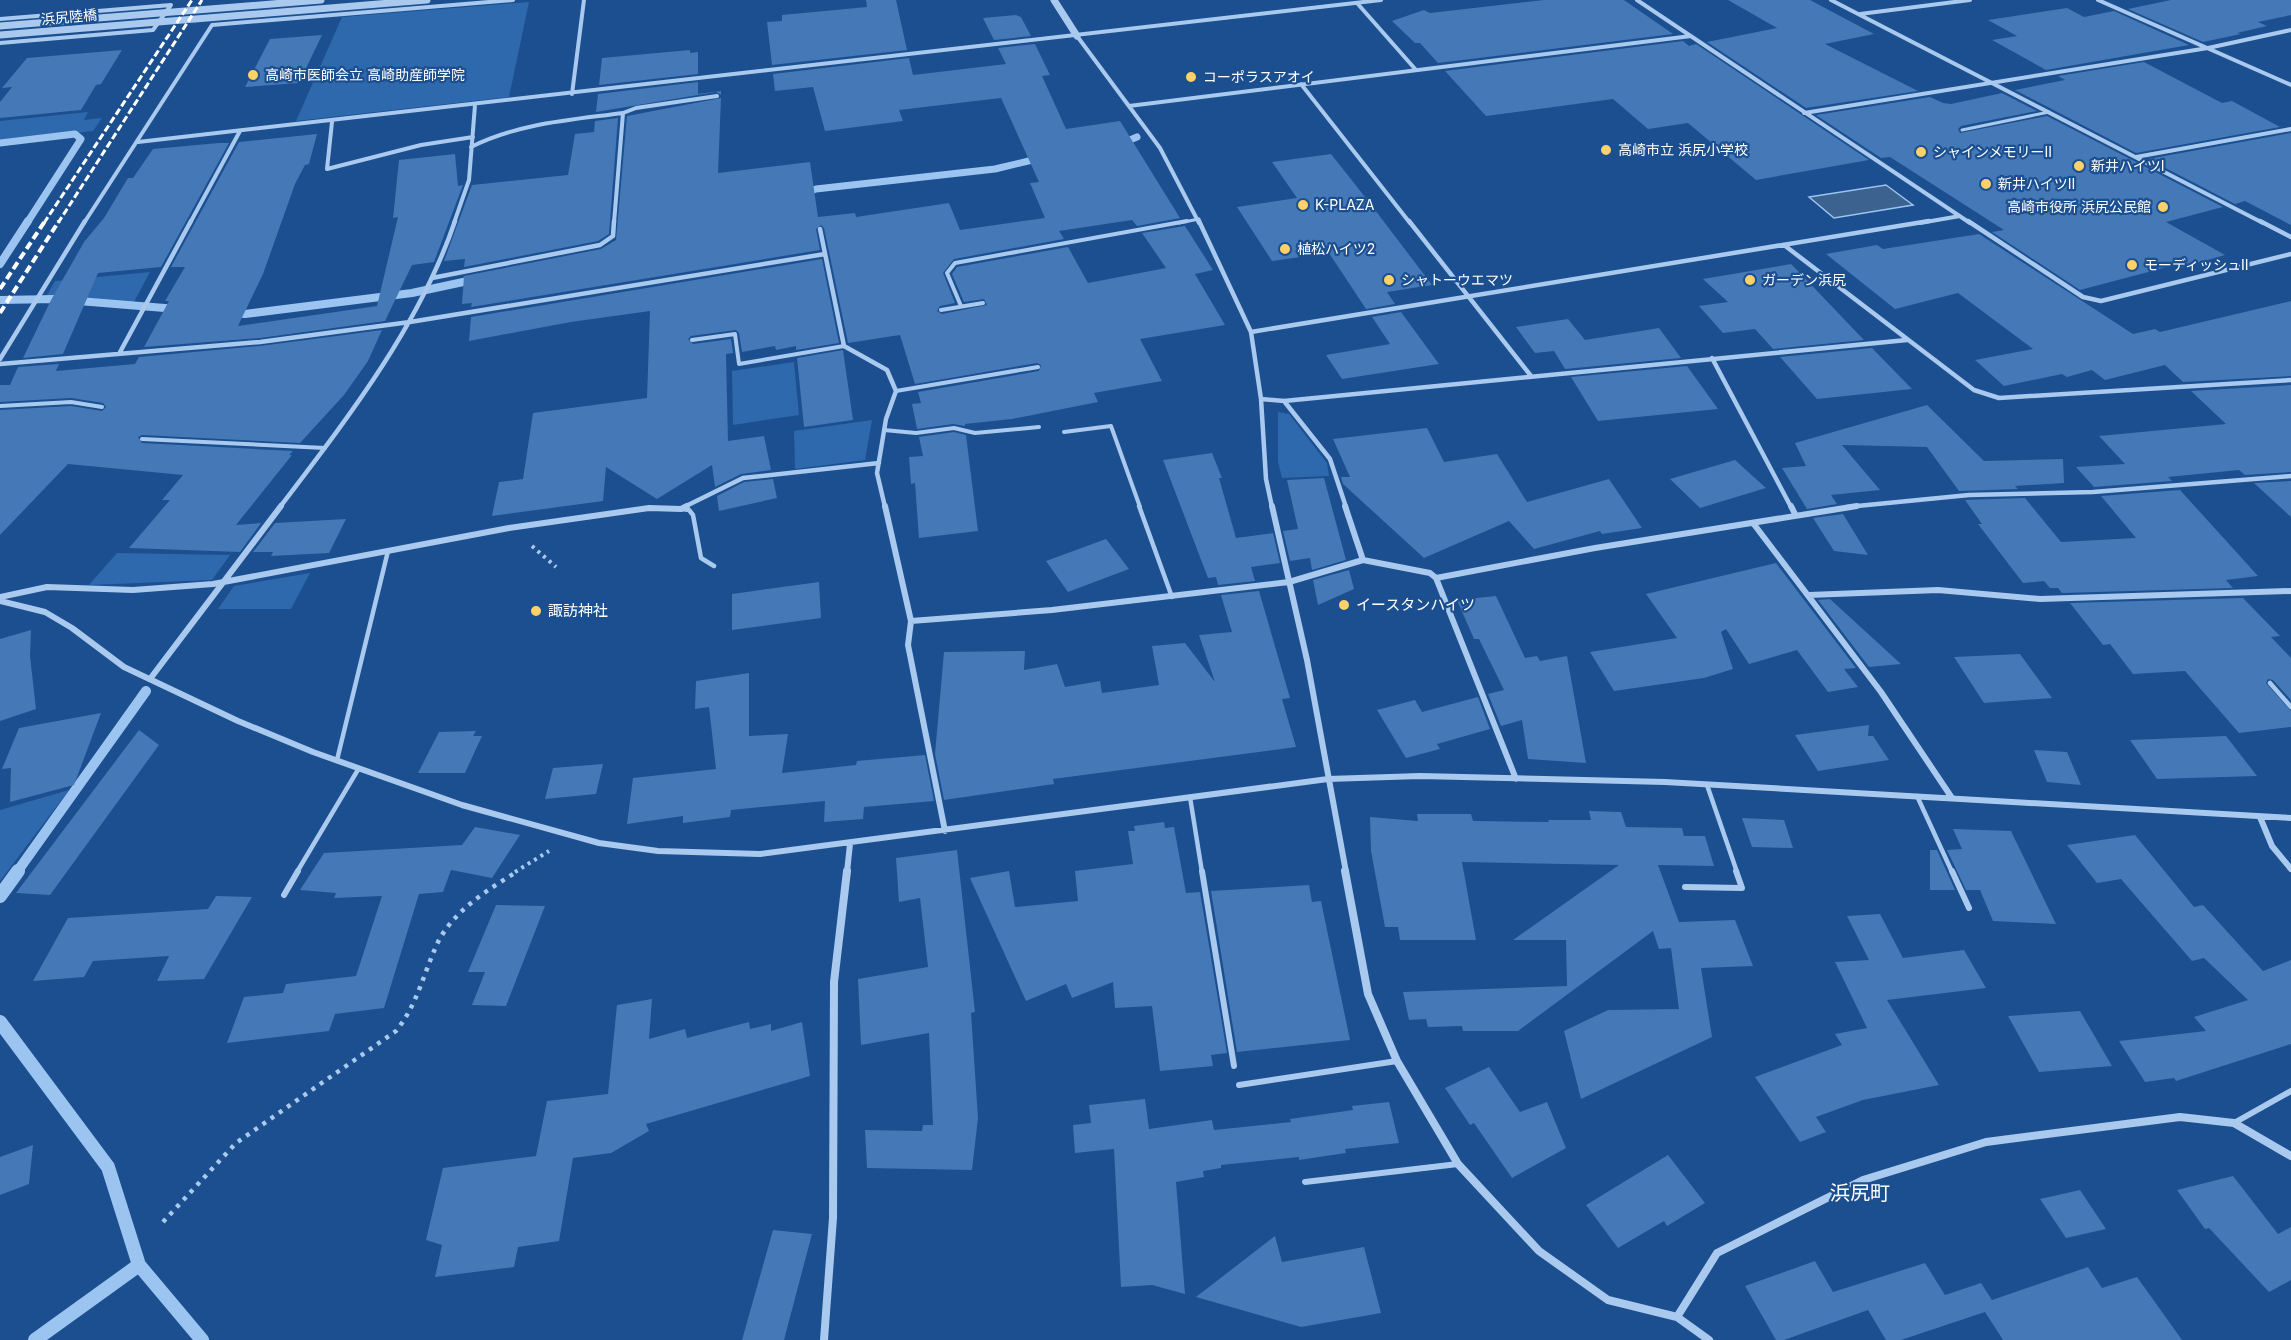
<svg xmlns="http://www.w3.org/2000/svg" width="2291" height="1340" font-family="Inter,'Noto Sans JP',sans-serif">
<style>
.green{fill:#2e69ad}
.water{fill:#3c6290;stroke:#9cc4f0;stroke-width:1.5}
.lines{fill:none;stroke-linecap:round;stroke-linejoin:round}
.stream-far3{stroke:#9cc4f0;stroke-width:7}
.stream-far2{stroke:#9cc4f0;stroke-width:8}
.stream-far1{stroke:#9cc4f0;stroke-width:10}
.stream{stroke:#9cc4f0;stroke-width:14}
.building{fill:#4478b7}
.path-far1{stroke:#a9c9ee;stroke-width:4;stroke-dasharray:3 4.5;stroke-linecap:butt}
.path{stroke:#a9c9ee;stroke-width:4.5;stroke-dasharray:4 6;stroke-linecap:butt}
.service-far3{stroke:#a9c9ee;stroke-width:3}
.service-far2{stroke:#a9c9ee;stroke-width:4}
.service-far1{stroke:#a9c9ee;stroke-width:4.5}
.service{stroke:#a9c9ee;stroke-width:6}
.minor-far3{stroke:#a9c9ee;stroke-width:4}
.minor-far2{stroke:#a9c9ee;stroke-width:4.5}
.minor-far1{stroke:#a9c9ee;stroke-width:6}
.minor{stroke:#a9c9ee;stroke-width:8}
.tertiary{stroke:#a9c9ee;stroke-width:7}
.rail-far1{stroke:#fff;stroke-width:3;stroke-dasharray:7 3;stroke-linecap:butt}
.rail{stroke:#fff;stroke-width:4;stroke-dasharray:8 4;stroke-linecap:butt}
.poi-dot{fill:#ffd166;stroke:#1b4f8f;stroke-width:2}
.labels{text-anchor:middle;stroke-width:4.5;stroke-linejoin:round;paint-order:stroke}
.far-street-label{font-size:14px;fill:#fff;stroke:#1b4f8f}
.far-poi-label{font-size:14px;fill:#fff;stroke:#1b4f8f;text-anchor:start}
.poi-label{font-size:15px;fill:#fff;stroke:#1b4f8f;text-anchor:start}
.near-neighbourhood-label{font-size:20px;fill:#fff;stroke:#1b4f8f}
</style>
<rect width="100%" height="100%" fill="#1b4f8f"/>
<path class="green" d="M529,2L509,97L296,121L342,17Z
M88,112L84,120L102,118L93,131L0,142V121Z
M150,272L134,302L46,297L55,281Z
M794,362L799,415L733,425L732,371Z
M1278,412L1289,414L1327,463L1329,476L1282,478L1278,462Z
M872,420L865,460L795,469L794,431Z
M117,553L230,555L212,580L89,585Z
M310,573L291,609H218L234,586Z
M69,790L0,881V810Z"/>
<path class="water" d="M1886,185L1913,205L1834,218L1809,197Z"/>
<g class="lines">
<path class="stream-far3" d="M0,143L75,134L81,139L27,223
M1118,145L1137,137
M802,194L816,189L995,169L1041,158"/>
<path class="stream-far2" d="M0,264L28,221
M0,300L54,299L177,309
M232,313L245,314L412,293L477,279"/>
<path class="stream-far1" d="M17,872L146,691"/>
<path class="stream" d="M0,896L18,871
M0,1022L108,1167L139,1265L202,1340
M35,1340L139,1265"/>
</g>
<path class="building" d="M866,0H896L907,50L772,65L767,22L782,21V15L867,7Z
M1544,0H1624L1673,34L1438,63L1420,43H1415L1392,21L1424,10L1430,13Z
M1728,0H1810L1874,34L1825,44L1918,91L1806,108L1707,42L1777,28Z
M2171,0H2291V15L2258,22L2267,26L2237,33L2241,34L2203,42L2128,9Z
M2067,8L2084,17L2114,11L2189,45L2046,70L1992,40L2017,36L1988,20Z
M1016,15L1021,17L1031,36L994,40L983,18Z
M322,35L299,83L245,87L270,39Z
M1683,41L1689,46L1696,44L1869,160L1756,180L1688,123L1648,129L1613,99L1486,116L1445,71Z
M1035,44L1050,75L1042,76L1066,129L1120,121L1180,218L1137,226L1132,220L1059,231L1064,239L954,259L943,273L955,303L940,306L937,311L942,314L987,305L984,299L964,302L952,274L957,267L1068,247L1088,283L1166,268L1142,233L1185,226L1213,270L1195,274L1225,325L1140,339L1162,381L1094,393L1098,402L1012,419L965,424V426L953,424L917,429L912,404L921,403L918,392L1039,371L1041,365L1037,363L915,384L900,335L848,343L824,228L821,225L816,229L820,250L471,307L472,303L462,304L464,276L601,249L616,240L627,116L721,98L718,173L810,162L818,217L855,213L856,217L949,203L960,230L1045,218L1030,183L1039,182L1001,98L899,110L903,121L825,131L813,87L775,91L773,74L909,58L913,75L1006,64L998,48Z
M122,50L101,84L96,85L81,110L0,118V102L12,87L2,88L27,58Z
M690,50V53L698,52V74L599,85L602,58Z
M2144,62L2222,103L2232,101L2280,127L2136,153L2015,90L2065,80L2058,76Z
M698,82V94L721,91V95L716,92L596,112L598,94Z
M2002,93L2037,111L1961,126L1958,129L1960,133L2047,116L2223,207L2166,222L2225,255L2180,268L2175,265L2080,290L1992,232L2004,230L1890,157L1881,158L1816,115L1930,97L1943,103L1951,104Z
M618,118L609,234L598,241L464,267L465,259L444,261L472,185L568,175L575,134L594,132L595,121Z
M2291,133V225L2245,201L2235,204L2148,159Z
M317,134L309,164L305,165L295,184L263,274L238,326L377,306L398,217L393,218L399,160L455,154L458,186L463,185L434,262L412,265L385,321L260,338L144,347L169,301H165L185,267H171L239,142Z
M219,143H229L161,267L98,273L63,354L23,358L50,302L84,242L104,218L128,178H133L153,149Z
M1331,154L1369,202L1432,285L1387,292L1395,304L1366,309L1329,253L1272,261L1237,207L1297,198L1272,162Z
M1979,234L2133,334L2155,329L2160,332L2291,301V376L2183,382L2165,365L2105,380L2092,370L2067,377L2062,374L2004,386L1975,360L2033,349L1958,293L1895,309L1826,254L1877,245L1883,249Z
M822,259L839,343L796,350V346L776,350L775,346L742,352L739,333L736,330L691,336L688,339L693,344L731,339L733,353L726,354L728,441L764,436L771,470L741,474L715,487L712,465L657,499L606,467L603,501L492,516L499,482L523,479L533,413L647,398L650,311L571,322L469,341L471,317Z
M1791,264L1798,271L1864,340L1773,349L1755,329L1723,333L1699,306L1728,302L1703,279Z
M1401,312L1439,364L1342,379L1326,355L1390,344L1372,317Z
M1568,319L1585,340L1659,328L1681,358L1565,369L1554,351L1535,353L1516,327Z
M382,330L368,361L344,395L300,443L142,435L138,437L142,443L293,451L289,455H292L236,525L261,523L240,552L129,548L170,500H162L183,475L68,464L0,535V410L71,406L102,411L106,407L103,403L71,398L0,402V385H10L18,367L59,364L56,371L135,364L139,357L260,346Z
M1872,348L1912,389L1817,399L1780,357Z
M843,350L853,420L804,427L797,358Z
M1687,366L1718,409L1598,421L1571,377Z
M2291,385V472L2245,475L2239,470L2168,477L2172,481L2094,487L2076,467L2125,464L2099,436L2226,424L2191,391Z
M1927,405L1984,461L2063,459L2064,483L2015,486L2018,489L1959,491L1927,447L1842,445L1880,490L1831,495L1837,504L1807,509L1782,468L1806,466L1795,443Z
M1427,428L1444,462L1497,454L1527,502L1609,479L1642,528L1602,534L1600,531L1534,549L1509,521L1424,558L1343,484L1341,477H1350L1333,439Z
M954,432L966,435L978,531L919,538L915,483L911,484L909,457L923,456L919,437Z
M1212,453L1222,478H1219L1236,538L1273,533L1280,563L1251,567L1255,581L1218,585L1216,577L1208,578L1163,460Z
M1735,460L1766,488L1700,508L1670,479Z
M1324,478L1346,560L1312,570L1310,558L1290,561L1283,531L1298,529L1287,480Z
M773,479L777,498L719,511L717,496L744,482Z
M2291,481V517L2254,483Z
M2180,490L2258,576L2226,580L2233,588L2062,593L2058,588H2050L2044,581L2023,583L1978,524H1982L1965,500L2025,498L2061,542L2136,538L2101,496Z
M1843,514L1868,555L1834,551L1813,518Z
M346,519L329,553L271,556L273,552H253L275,523Z
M1106,539L1129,569L1068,592L1046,561Z
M1776,563L1856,668L1844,669L1858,687L1828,692L1797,650L1749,664L1726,629L1721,632L1733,669L1704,678L1614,691L1590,652L1677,638L1646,594Z
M1349,570L1354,589L1318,605L1313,580Z
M819,582L821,618L732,630V594Z
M1259,591L1290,698L1282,699L1296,747L1053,779L1054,784L944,800L935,754L944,652L1025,651L1024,670L1057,664L1065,687L1100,681L1102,693L1159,685L1152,646L1185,643L1215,682L1199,635L1232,632L1221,595Z
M1496,596L1525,658L1537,656L1540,661L1567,656L1586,763L1528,759L1522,720L1501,726L1488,694L1504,690L1479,639H1474L1457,600Z
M2243,598L2280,636L2271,637L2291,658V700L2273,680L2268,679L2266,683L2291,711V727L2239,733L2185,671L2133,674L2110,644L2103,645L2070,603Z
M1830,599L1901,664L1869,667L1818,600Z
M31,630L30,656L36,709L0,721V639Z
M2020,654L2052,698L1984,703L1954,657Z
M749,673V736L788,734L782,773L856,765L857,761L925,755L934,801L864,807L863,819L824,822L825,801L731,810L730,817L683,823V816L627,824L633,778L716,769L709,707L695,709L696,681Z
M1478,697L1490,729L1437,744L1440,749L1406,758L1377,710L1415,700L1422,712Z
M101,713L74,785L10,802L11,768L2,769L19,728Z
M1869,725L1868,736H1873L1889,760L1818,771L1795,735Z
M139,730L159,745L50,895L16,893Z
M476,731L473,736H482L465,773H418L439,732Z
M2226,736L2257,776L2157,779L2130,740Z
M2034,750L2067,752L2081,785L2047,782Z
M603,764L596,794L545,799L553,768Z
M1589,811L1621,812L1626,827L1682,828L1684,836H1705L1714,866L1658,865L1679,922L1735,920L1753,966L1701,968L1712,1037L1581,1099L1564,1031L1608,1010L1679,1009L1671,948L1659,949L1653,931L1518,1031H1463L1462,1026L1428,1027L1426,1019L1409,1020L1403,992L1567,986L1566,940H1513L1619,865L1462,862L1476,940H1400L1398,927H1385L1371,851L1370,817L1418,821L1417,814H1471L1473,821L1549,822L1548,820H1591Z
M1742,818L1784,820L1793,848L1752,847Z
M1164,822L1165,828L1174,827L1186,893L1200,892L1227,1053L1211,1055L1213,1066L1160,1071L1152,1006L1115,1008L1113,982L1072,998L1066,984L1026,1001L970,878L1009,871L1015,907L1078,901L1075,871L1133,864L1128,831H1135L1134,826Z
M475,827L520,835L492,878L451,870L443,892L419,894L384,1008L335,1014L329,1031L227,1043L244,997L283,993L286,984L356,976L382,896L334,898L336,893L300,890L324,853L462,845Z
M1953,829L2011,831L2056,924L1993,921L1980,890H1966L1947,850L1962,849Z
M2135,835L2194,907L2203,905L2263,971L2291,960V1044L2176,1081L2174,1078L2145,1082L2119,1041L2206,1031L2194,1017L2248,1000L2204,958L2192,961L2121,879L2097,883L2067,845Z
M957,850L975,1012L971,1013L978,1118L972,1170L867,1168L865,1130L922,1131L923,1125H933L929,1033L861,1045L858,979L928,967L920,898L899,902L896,858Z
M1930,850H1937L1955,890H1930Z
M1309,885L1312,902L1321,901L1350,1040L1237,1052L1211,891Z
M216,896L252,897L204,979L157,981L169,956L93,961L84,977L33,981L68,918L208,909Z
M496,905L545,906L506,1006L472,1005L485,972H468Z
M1880,914L1903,958L1964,950L1986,988L1887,1000L1939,1085L1863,1100L1816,1117L1826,1132L1800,1142L1755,1077L1842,1045L1835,1034L1867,1028L1835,962L1869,960L1847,916Z
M652,999L649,1039L685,1029L687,1038L749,1022L750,1029L771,1024V1031L802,1022L810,1076L646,1124L649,1131L611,1153L573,1158L559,1241L518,1247L514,1267L435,1277L442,1245L426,1240L443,1168L536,1156L547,1101L608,1094L617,1005Z
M2080,1011L2112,1066L2039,1072L2008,1016Z
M1489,1067L1520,1112L1547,1102L1566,1148L1512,1178L1474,1123L1470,1125L1445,1088Z
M1145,1099L1149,1129L1212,1120L1214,1130L1291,1122L1290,1119L1353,1110L1352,1106L1389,1102L1399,1143L1345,1149L1346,1153L1299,1160V1157L1221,1165V1168L1203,1171L1204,1177L1176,1182L1185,1294L1152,1285L1121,1287L1114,1149L1075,1153L1073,1125L1091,1123L1089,1105Z
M33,1145L29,1184L0,1195V1157Z
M1668,1155L1705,1203L1667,1226L1664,1221L1618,1248L1586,1205Z
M2233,1176L2278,1234L2291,1227V1280L2269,1292L2209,1228L2205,1229L2177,1190Z
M2080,1190L2106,1229L2066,1238L2040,1199Z
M773,1230L812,1234L784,1340H742Z
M1275,1236L1282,1262L1364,1247L1381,1313L1301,1327L1196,1297Z
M1815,1261L1833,1292L1925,1263L1945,1295L1981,1283L1992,1300L2088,1267L2102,1288L2137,1277L2182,1340H2003L1985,1312L1901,1340H1886L1868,1310L1784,1340H1776L1745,1286Z"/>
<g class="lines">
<path class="path-far1" d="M532,546L556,567
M515,872L549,851"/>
<path class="path" d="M163,1222L236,1143L396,1031C418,1004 424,971 439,940C456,909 489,889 518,871"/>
<path class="service-far3" d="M1962,130L2049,112
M1179,223L1199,219"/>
<path class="service-far2" d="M961,306L947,273L955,263L1187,221
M941,310L983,303
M692,340L735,334L739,364L844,346
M896,391L1038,367
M0,406L71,402L102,407
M884,430L916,433L954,428L975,433L1039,427
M1064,432L1111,426L1140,507
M142,439L325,448"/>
<path class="service-far1" d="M1139,506L1172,597
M682,509L689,510L693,515L701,558L714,566
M2270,683L2291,707
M337,760L388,551
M1707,785L1737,872
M1917,796L1952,872
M1190,797L1202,872
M297,872L359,768"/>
<path class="service" d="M1202,871L1234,1066
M1952,871L1969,908
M1685,887L1742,888L1736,871
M284,895L298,871
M1239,1085L1397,1061
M2234,1123L2291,1091
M1305,1182L1458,1164"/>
<path class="minor-far3" d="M1637,0L1970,223
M1831,0L2263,223
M2098,0L2291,85
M1357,3L1416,70
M1860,14L1970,0
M0,19L171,5L153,30L0,43
M1077,36L1160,148L1199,223
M1301,84L1410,223
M572,94L584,0
M1129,106L1691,36
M623,113L636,108L717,96
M1804,113L2208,48L2291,30
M332,122L327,169L421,145L473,137
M138,142L1381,0
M471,147C519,123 571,120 623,113L614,223
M2136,157L2291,129
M84,223L212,25L513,0
M190,223L240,131
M454,223L469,180L475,105
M1920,223L1960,216"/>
<path class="minor-far2" d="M1199,221L1251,332L1261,399L1266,479L1272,507
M1409,221L1531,376
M1968,221L2083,297L2101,301L2291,254
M2260,221L2291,237
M820,229L844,346L887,370L896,391L886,419L877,473L885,507
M1784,245L1974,390L1999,398L2291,380
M432,278L600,245L613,236L614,221
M1251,332L1929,221
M119,354L191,221
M1712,358L1791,507
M0,359L85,221
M0,364L260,342L410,322L825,254
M1261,399L1284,401L1907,340
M1284,401L1330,459L1346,507
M280,507C347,419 419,327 455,221
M684,507L743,478L879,463
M1847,507L1969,495L2093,492L2291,476"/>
<path class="minor-far1" d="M885,506L911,621L908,645L945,831
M1272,506L1307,660L1346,872
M1345,506L1363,560
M1791,506L1795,514
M1753,523L1881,692L1952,798
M1436,578L1516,779
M1809,595L1938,590L2040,599L2291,591
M0,597L47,587L133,590L213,584L509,528L649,508L681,509L687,506
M0,601L45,612L72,628L124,667L238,721L313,752L462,805L599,843L658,851L760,854L1328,779L1420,776L1665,782L2291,818
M911,621L1052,610L1289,582L1363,560L1430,573L1436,578L1595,548L1857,506
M150,679L281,506
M2260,817L2272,846L2291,869
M847,872L850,844"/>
<path class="minor" d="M1345,871L1368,994L1397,1061L1458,1164L1539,1251L1608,1300L1677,1317L1709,1340
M1677,1317L1717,1253L1863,1180L1986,1142L2180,1117L2234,1123L2291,1156
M824,1340L833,1218L834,982L847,871"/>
<path class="tertiary" d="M1054,0L1077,36
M0,26L321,0
M0,35L427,0"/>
<path class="rail-far1" d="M44,223L192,0
M58,223L202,0"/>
<path class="rail" d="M0,289L45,221
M0,313L59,221"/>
</g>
<g class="poi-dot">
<circle cx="253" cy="75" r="6"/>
<circle cx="1191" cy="77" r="6"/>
<circle cx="1606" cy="150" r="6"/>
<circle cx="1921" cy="152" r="6"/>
<circle cx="2079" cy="166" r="6"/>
<circle cx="1986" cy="184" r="6"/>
<circle cx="1303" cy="205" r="6"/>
<circle cx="2163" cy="207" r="6"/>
<circle cx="1285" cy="249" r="6"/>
<circle cx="2132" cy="265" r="6"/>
<circle cx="1389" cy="280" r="6"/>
<circle cx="1750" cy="280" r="6"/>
<circle cx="1344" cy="605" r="6"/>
<circle cx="536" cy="611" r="6"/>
</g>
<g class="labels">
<g class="far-street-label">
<text transform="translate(69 17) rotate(-5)" y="5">浜尻陸橋</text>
</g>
<g class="far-poi-label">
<text x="265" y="80">高崎市医師会立 高崎助産師学院</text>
<text x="1203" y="82">コーポラスアオイ</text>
<text x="1618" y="155">高崎市立 浜尻小学校</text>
<text x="1933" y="157">シャインメモリーⅡ</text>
<text x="2091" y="171">新井ハイツⅠ</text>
<text x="1998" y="189">新井ハイツⅡ</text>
<text x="1315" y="210">K-PLAZA</text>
<text x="2151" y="212" text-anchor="end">高崎市役所 浜尻公民館</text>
<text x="1297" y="254">植松ハイツ2</text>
<text x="2144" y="270">モーディッシュⅡ</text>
<text x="1401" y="285">シャトーウエマツ</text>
<text x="1762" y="285">ガーデン浜尻</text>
</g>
<g class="poi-label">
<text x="1356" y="610">イースタンハイツ</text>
<text x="548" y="616">諏訪神社</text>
</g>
<g class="near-neighbourhood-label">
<text x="1860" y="1200">浜尻町</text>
</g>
</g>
</svg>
